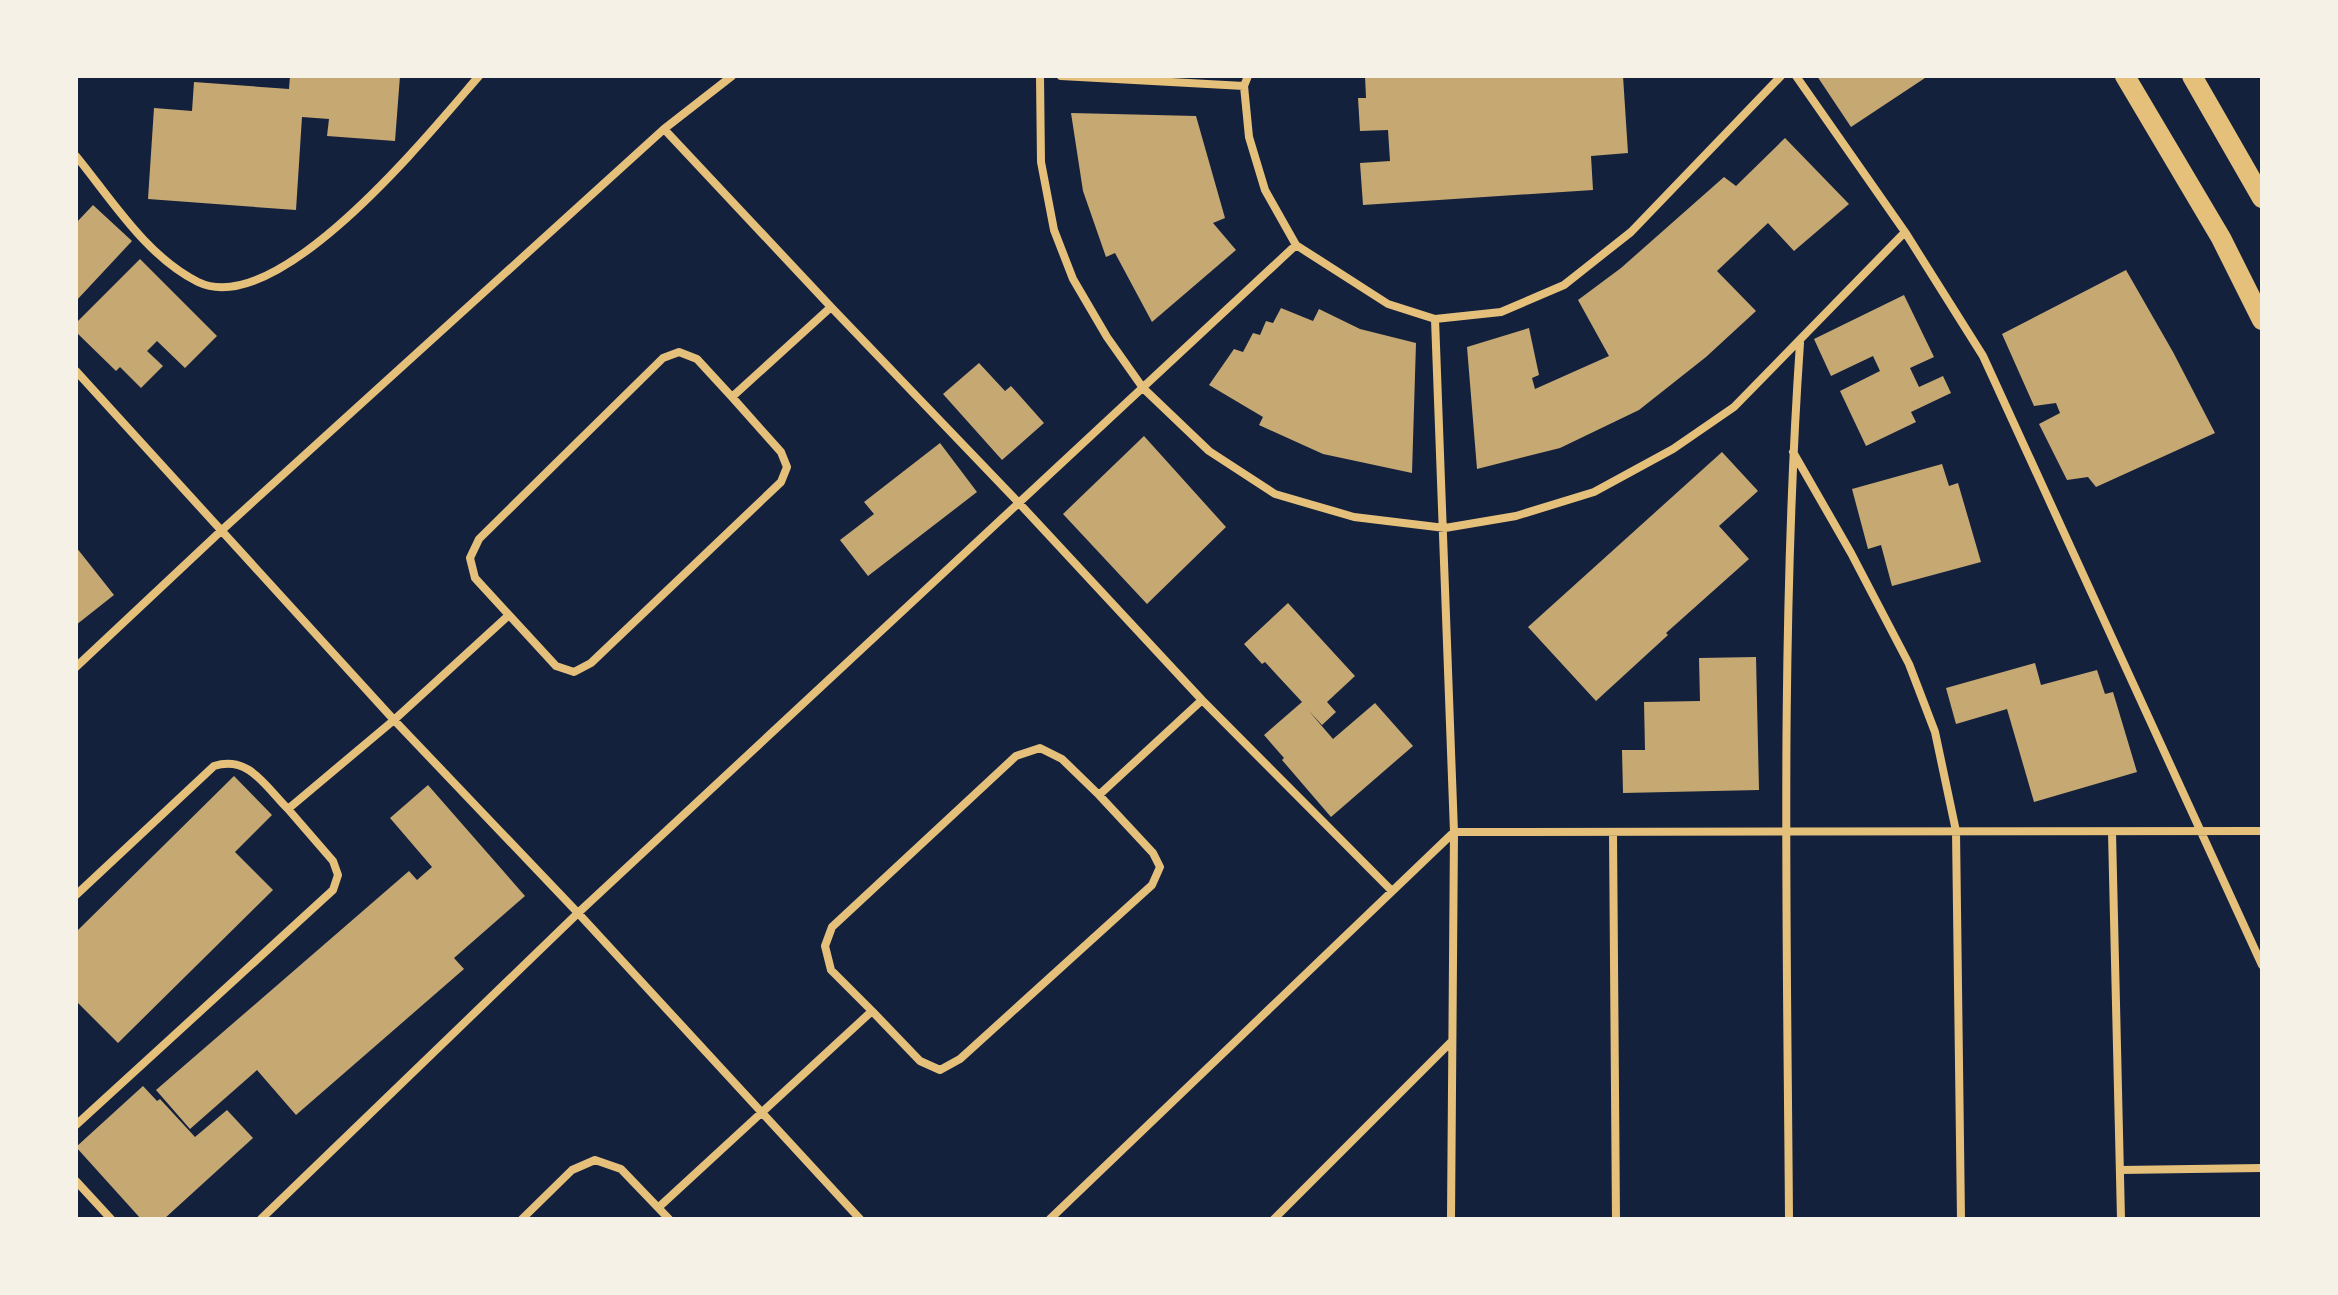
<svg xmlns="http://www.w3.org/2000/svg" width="2338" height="1295" font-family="'PT Sans',sans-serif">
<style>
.building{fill:#c6a872}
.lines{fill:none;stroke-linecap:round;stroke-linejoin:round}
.minor{stroke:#e5c07b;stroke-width:8}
.primary{stroke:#e5c07b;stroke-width:20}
</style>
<rect width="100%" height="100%" fill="#14213d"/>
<path class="building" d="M290,76H400L395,141L327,136L329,119L302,117L296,210L148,199L154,108L192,111L194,82L289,89Z
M1365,76H1623L1628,153L1591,156L1593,190L1363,205L1360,163L1390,161L1388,130L1360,131L1358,98H1366Z
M1817,76H1928L1851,127Z
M1071,113L1196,116L1225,218L1213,223L1236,250L1152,322L1115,253L1106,257L1083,191Z
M1785,138L1849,204L1794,251L1768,223L1717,271L1756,311L1706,357L1639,410L1560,448L1477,469L1467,347L1529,328L1539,375L1532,378L1535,389L1609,356L1578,300L1621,268L1724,177L1736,186Z
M93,205L132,241L76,301V223Z
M140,259L217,336L185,368L157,341L147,351L163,366L141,388L120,367L116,371L76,332V323Z
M2126,270L2173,352L2215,433L2096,487L2088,477L2067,480L2039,424L2060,413L2056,403L2034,406L2002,334Z
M1904,295L1934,357L1910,368L1919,387L1943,376L1951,393L1911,412L1916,422L1866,446L1840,391L1880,371L1873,356L1831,376L1814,339Z
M1281,308L1313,321L1319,309L1360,329L1416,343L1412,473L1323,454L1259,425L1263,417L1209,385L1234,349L1243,352L1253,333L1260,335L1266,321L1273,323Z
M979,363L1005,391L1011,386L1044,423L1002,460L943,394Z
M1144,436L1226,527L1147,604L1063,514Z
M940,443L977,492L868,576L840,540L874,514L864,502Z
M1722,452L1758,491L1719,526L1749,559L1666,633L1668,635L1596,701L1528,627Z
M1942,464L1949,486L1958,483L1981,562L1892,586L1881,545L1868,549L1852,489Z
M76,547L114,595L76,625Z
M1288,603L1355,676L1327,702L1336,712L1322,725L1308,710L1333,739L1375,703L1413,746L1331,817L1282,760L1284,758L1264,735L1302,702L1265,662L1262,664L1244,644Z
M1756,657L1759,790L1623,793L1622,750H1645L1644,702L1700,701L1699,658Z
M2035,663L2041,685L2097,670L2105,694L2113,692L2137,772L2034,802L2007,709L1956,724L1946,688Z
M234,776L272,815L235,852L273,890L118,1043L76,1001V932Z
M428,785L525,896L454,958L464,969L296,1115L257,1070L190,1129L156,1090L409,871L417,880L432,867L390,818Z
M143,1086L157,1101L160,1099L195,1137L227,1110L253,1138L164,1219H141L76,1147Z"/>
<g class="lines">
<path class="minor" d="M1040,76L1041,162L1054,230L1073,279L1107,337L1143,388L1209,451L1275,494L1354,517L1445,528L1516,516L1594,492L1673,449L1734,407L1905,232
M1061,76L1244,86
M1248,76L1244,86L1249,137L1265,190L1296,245L1388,304L1435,319L1501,312L1564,285L1631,232L1781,76
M1796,76L1905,232L1983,356L2262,965
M664,129L831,307
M76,156C112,200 146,256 198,282C279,321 431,131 479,76
M1435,319L1454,832L1451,1219
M76,371L394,720L578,913L860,1219
M1793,452L1851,553L1909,664L1935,732L1956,831L1961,1219
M509,615L475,578L470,558L479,539L663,358L679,352L697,359L732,397
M76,667L222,530L664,129L732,76
M1202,700L1392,891
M1613,832L1616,1219
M2112,832L2121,1219
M76,895L214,766C249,755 265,786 288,809L394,720L509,615L556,666L574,672L591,663L781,482L787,467L781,452L732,397L831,307L1018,502L1202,700L1099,795L1153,853L1160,867L1152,885L960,1059L940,1070L920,1061L872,1011
M76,1125L333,890L338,875L333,861L288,809
M2120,1170L2262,1168
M76,1181L111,1219
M659,1207L872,1011L831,970L825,946L832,927L1016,756L1040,748L1062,759L1099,795
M261,1219L578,913L1296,245
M522,1219L572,1170L595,1160L621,1169L669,1219
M1050,1219L1454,832L2262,831
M1274,1219L1451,1042
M1789,1219C1787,927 1780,634 1800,343"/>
<path class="primary" d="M2125,76L2221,238L2262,320
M2192,76L2262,198"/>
</g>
<rect width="2338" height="1295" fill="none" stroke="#f6f1e7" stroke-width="156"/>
</svg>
